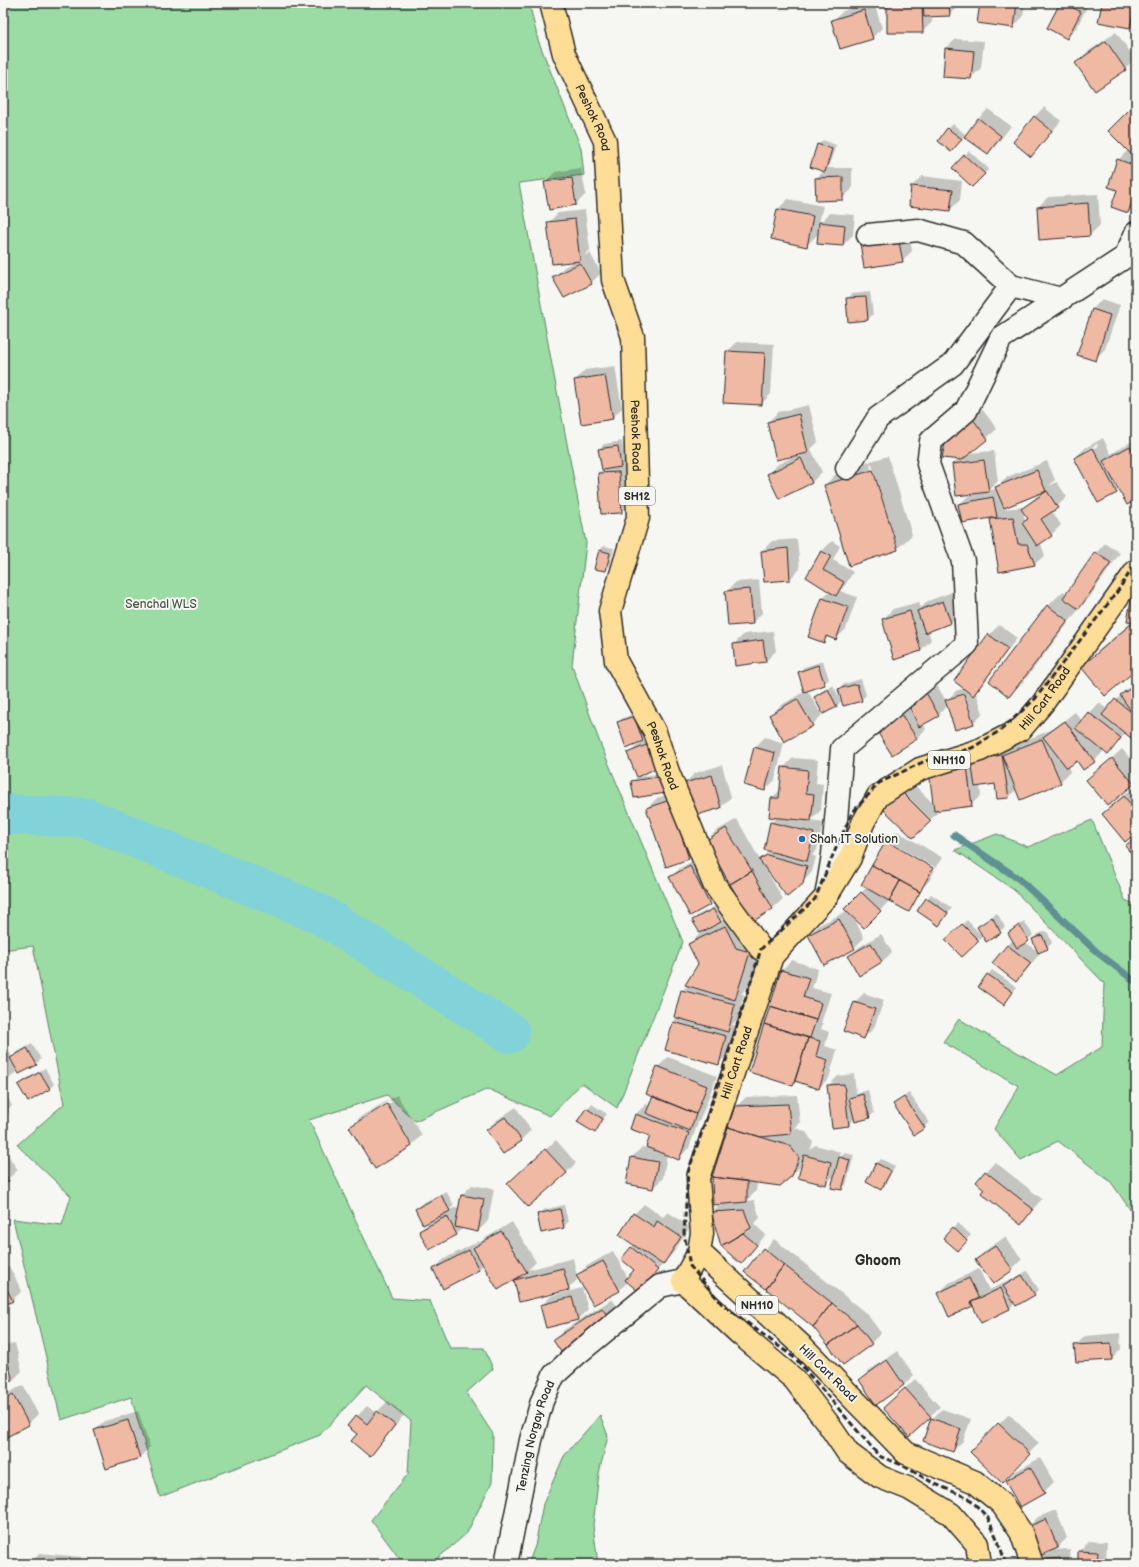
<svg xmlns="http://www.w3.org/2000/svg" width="1139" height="1567" font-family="'Balsamiq Sans',sans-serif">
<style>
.green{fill:#9bdba4;stroke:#638368}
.shadow{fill:#0003;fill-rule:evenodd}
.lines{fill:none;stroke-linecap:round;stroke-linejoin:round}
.stream{stroke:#5f9093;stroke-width:7}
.river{stroke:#81d3d9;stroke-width:40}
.building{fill:#f0b9a4;stroke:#2b2b2b}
.minor-casing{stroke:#2b2b2b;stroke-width:25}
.major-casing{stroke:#2b2b2b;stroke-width:25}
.highway-casing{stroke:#2b2b2b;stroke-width:25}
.minor{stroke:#f6f6f2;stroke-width:22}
.major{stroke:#fedd96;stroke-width:22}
.highway{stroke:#fedd96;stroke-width:22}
.rail{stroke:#2b2b2b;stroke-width:3;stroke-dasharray:6 3;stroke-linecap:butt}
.poi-dot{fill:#1f6fb2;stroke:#f6f6f2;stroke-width:1.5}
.labels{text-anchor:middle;stroke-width:4;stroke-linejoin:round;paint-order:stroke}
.shield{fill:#f6f6f2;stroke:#686867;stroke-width:1}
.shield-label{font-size:11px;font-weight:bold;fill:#2b2b2b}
.street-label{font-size:12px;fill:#2b2b2b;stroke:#f6f6f2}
.park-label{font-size:12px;fill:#475749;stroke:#f6f6f2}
.poi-label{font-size:12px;fill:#2b2b2b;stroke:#f6f6f2;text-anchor:start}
.quarter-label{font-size:14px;font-weight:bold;fill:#2b2b2b;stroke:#f6f6f2}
</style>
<rect width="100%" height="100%" fill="#f6f6f2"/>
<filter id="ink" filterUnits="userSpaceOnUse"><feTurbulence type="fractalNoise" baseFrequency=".025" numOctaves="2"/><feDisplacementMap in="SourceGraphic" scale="8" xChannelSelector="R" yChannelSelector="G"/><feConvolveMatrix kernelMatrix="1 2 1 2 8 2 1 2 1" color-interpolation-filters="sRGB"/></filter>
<g filter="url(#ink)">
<path class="green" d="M3,3H529L538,40L581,148L584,175L519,183L552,365L586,543L572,665L600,743L683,942L617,1108L582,1083L550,1116L488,1089L415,1121L387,1095L309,1120L392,1298L430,1301L450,1348H484L493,1369L466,1393L493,1434L492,1482L467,1533L431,1564H407L399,1558L371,1520L408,1474L411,1421L366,1385L320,1435L160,1497L131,1397L61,1420L13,1219L62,1225L71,1196L17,1145L64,1104L33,946L3,950V827L83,832L316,929L506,1039L525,1041L517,1025L322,907L87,811L3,806Z
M1092,820L1125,900L1136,905V1218L1111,1182L1058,1141L1021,1160L994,1129L1019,1086L943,1042L959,1019L1057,1075L1102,1047L1104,983L1014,890L955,850L997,834L1028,847Z
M600,1415L608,1436L599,1473L593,1525L598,1564H528L535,1546L543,1504L564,1456Z"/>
<path class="shadow" d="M868,3H874L882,28L872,38L833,21L843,11Z
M888,3H959V5L949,15L932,16V22L922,32Z
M981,3H1025L1023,17L1013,27Z
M1061,3H1089L1077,27L1067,37Z
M1103,3H1136V21L1130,27Z
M1116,32L1135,59L1125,69L1096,90L1076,63L1086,53Z
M956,39L984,41L981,68L971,78L946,48Z
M1136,105V204L1128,212L1118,189V160L1128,150Z
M1044,107L1061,121L1031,156L1034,117Z
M988,109L1011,126L998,143L988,153L964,136L956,146L948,129L953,124L966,135L978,119Z
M823,140L836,145L828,168H852V189L842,199L816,178L824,171L818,145Z
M969,151L989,169L972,186L953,168Z
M581,168L586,194L576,204L545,182L555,172Z
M922,176L962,181L960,200L950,210L912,186Z
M1098,194L1100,225L1090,235L1040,238L1038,207L1048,197Z
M788,199L823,206L819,223L830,213L855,215L853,235L843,245L819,233L807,245L778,209Z
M585,210L590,250L584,256L590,253L601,273L591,283L554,277L564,267L576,261L548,223L558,213Z
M908,227L912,251L902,261L865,267Z
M870,292L873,314L868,319L847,299L852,294Z
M1102,299L1120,305L1105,349L1095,359L1093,309Z
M737,342L774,344L771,394L761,404L727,352Z
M615,366L622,408L612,418L575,380L585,370Z
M809,405L818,442L811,449L822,472L812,482L779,498L768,474L778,464L795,456L768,422L778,412Z
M982,409L997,429L969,453L994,451L998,481L989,490L997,489V487L1007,477L1047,461L1055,480L1049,486L1057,482L1067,497L1052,511L1061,525L1051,535L1040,542L1045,555L1035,564L1000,571L991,519L995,516L960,504L970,494L953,464L959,458L956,433ZM1041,493L1024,507L1003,509L1007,505ZM1023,511L1028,518L1025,521Z
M1103,438L1111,454L1136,439V499L1119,489L1098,501L1075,458L1085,448ZM1097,444L1098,446L1085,453V451Z
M622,441L631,502L621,512L599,473L603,469L599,449L604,444Z
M888,456L912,535L897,549L825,485L840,470ZM870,465H872L896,542H894Z
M797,539L800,569L790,579L762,551L772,541Z
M832,541L840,546L833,560L853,572L846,584L840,591L857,597L846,629L836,639L829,636L823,642L809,636L823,598L830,591L807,577L822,551Z
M1105,543L1120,553L1089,598L1082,605L1024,681L1009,695L991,681L1048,606L1063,591L1067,594L1096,553Z
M604,546L614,548L610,566L605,570L599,551Z
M759,580L762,613L752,623L726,592L736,582Z
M1136,585V668L1082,667L1097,652L1133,621Z
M952,592L961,612L951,622L928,631L931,640L921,650L894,658L883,619L893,609L919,602L921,608L928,601Z
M999,625L1017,638L983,684L976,692L983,713L973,723L948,705L938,715L923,724L926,729L916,739L877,730L911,705L912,707L934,680L946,701L956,691L965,688L955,681L989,635Z
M773,631L776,651L766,661L734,644L744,634Z
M823,661L829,679L824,684L807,690L822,715L812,725L770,716L780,706L805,691L799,672L804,667Z
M861,679L866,695L861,700L839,689L844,684Z
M1136,682V732L1126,733L1108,753L1104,751L1094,761L1077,760L1068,766L1070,772L1060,782L1017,789L1009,797L996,783L980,785L981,795L971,805L941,809L913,837L884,808L910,781L935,805L930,771L982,750L1014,745L1053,729L1075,712L1082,721L1099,703L1108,710L1125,690H1126Z
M833,685L841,701L837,706L824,712L816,697L820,692Z
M639,712L648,736L641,742L659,735L658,767L629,754L641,741L618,723L623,718Z
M765,737L784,743L775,780L765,790L755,747Z
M1122,749L1136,765V781L1133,783L1088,780Z
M793,758L818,760L816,783L823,784L821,810L811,820L823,823L817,850L812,855L816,857L812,872L802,883L768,873L783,899L773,908L752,921L706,841L716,831L737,819L760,860L769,851L771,823L777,817L772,798L781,789L783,768Z
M722,765L731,797L721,807L694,814L685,783L695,773Z
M668,772L635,797L633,782L637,777Z
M1134,786L1136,789V832L1103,814Z
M680,790L699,849L689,859L647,808L657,798Z
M897,831L943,858L936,868L888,841V843L935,870L929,881L924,886L913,906L908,911L890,900L874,917L854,918L864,938L854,948L809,935L819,925L847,911L846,909L867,887L862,884L887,841Z
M700,857L720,894L710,904L690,915L670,878L680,868Z
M931,894L952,908L939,925L927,899Z
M718,905L725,916L720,922L741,911L764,937L750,984L741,994H744L737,1021L732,1025L736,1026L728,1054L718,1064L666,1050L673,1022L678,1017L682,991L688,985L699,964L689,944L701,933L694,920L698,915Z
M997,913L1005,927L986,941L983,935L962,956L947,940L967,920L982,936L978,927Z
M1024,921L1033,935L1025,942L1040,953L1026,971L1016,981L1008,945L1013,940L1009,933Z
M1047,931L1052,943L1047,948L1033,939L1038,934Z
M881,934L892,952L882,962L859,975L849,957L859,947Z
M792,960L818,969L812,988L831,993L821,1023H823L821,1029L829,1032L825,1046L837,1050L829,1078L819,1088L797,1081L793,1085L750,1072L782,970Z
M992,970L1017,987L1004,1004L979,987Z
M864,993L884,1000L874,1028L864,1038L854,1003Z
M32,1044L41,1059L36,1064L18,1070L7,1081L3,1083V1051L8,1049L12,1058L16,1053Z
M668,1057L717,1076L700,1120L697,1123H698L689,1148L679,1158L667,1154L663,1178L653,1188L632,1157L642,1147L647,1148L652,1136L631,1128L636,1114L646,1104L650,1106L654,1096L658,1067Z
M45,1068L54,1084L49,1089L19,1085L24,1080Z
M854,1074L856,1093L868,1090L874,1113L869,1117L855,1118L849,1125L828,1086L838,1076Z
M3,1090H4L12,1106L3,1113Z
M909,1093L929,1122L924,1127L894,1104Z
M397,1095L422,1135L412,1145L375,1167L351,1127L360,1117ZM390,1100L392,1102L361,1121V1119Z
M797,1095L800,1123L795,1128L805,1131L813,1142L810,1150L815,1145L841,1152L839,1158L845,1153L854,1155L846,1185L841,1189L836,1174L825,1184L803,1164L792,1175L757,1182L756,1191L747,1201L754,1200L760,1218L754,1224L766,1235L741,1262L722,1245L712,1212L721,1203L729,1128L736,1107L746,1097Z
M592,1104L607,1114L594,1132L587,1109Z
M516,1107L531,1130L521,1140L487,1130L497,1120Z
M556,1140L576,1163L566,1173L519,1174Z
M6,1152L18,1170L3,1183V1154Z
M881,1159L895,1166L885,1185L880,1189L877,1163Z
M995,1162L1042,1199L1021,1223L977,1182Z
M472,1185L494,1189L488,1221L478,1231L463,1228L456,1235L420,1231L431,1221L416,1209L421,1204L446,1191L454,1205L449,1210L457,1207L459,1212L462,1195Z
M644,1204L663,1217L668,1212L690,1227L673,1253L639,1291L628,1282L619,1290L579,1278L568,1289L520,1301L514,1279L484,1264L479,1269L443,1287L434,1269L444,1259L479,1241L480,1243L484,1239L512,1222L536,1262L528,1270L573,1258L577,1276L587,1266L613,1251L628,1278L635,1270L631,1248L635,1244L634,1214Z
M564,1205L568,1222L564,1227L539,1215L543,1210Z
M958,1223L971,1235L962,1245L945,1238Z
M1005,1237L1022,1259L1012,1269L977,1260L986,1250Z
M774,1239L867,1314L881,1333L871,1343L814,1326L746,1272Z
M3,1253L5,1258L3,1260Z
M9,1266L22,1291L12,1300L3,1305V1269Z
M979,1269L989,1290L1011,1280L1027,1271L1039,1290L1034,1294L1015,1303L1010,1308L982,1321L974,1304L939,1293L949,1283Z
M582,1288L588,1309L578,1319L541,1306L551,1296Z
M612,1299L619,1309L609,1319L554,1340L564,1330Z
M1120,1333L1121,1349L1112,1359L1075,1346L1085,1336Z
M15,1343L22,1371L12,1381L3,1383V1346Z
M897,1351L914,1375L904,1385L860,1380L870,1370Z
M915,1379L940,1407L930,1416L884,1408Z
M23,1385L38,1414L28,1424L3,1438V1396Z
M388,1401L404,1415L380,1445L370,1455L358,1434L348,1426L367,1406L376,1413Z
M942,1409L971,1419L963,1441L953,1451L932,1419Z
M138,1411L150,1447L140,1457L107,1468L95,1430L105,1421Z
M1009,1414L1039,1443L1002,1482L972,1452Z
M1040,1458L1054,1482L1044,1492L1006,1481L1016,1471Z
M1056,1510L1067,1538L1057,1548L1053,1550L1070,1549L1071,1564H1037V1561L1044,1553L1028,1527L1038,1517Z
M1089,1541L1107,1542L1106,1564H1079V1551Z
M40,1553L82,1557V1564H30Z
M202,1556L205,1564H180Z"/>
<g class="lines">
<path class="stream" d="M954,835L1019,879L1098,953L1136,982"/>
<path class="river" d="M3,814L87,818L320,914L510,1033"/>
</g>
<path class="building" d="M887,3H922L923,33H887Z
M923,3H949L950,16L924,17Z
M980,3H1017L1014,28L977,23Z
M1060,3H1064L1081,12L1067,39L1047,28Z
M1102,3H1135L1130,28L1098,22Z
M864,10L873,39L840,49L831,20Z
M1106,41L1126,70L1095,91L1075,63Z
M945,48L974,51L971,79L943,77Z
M1136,103V159L1108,131Z
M1034,116L1052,131L1031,157L1013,142Z
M978,118L1001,136L988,154L964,137Z
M947,128L962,139L951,152L938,141Z
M817,144L832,149L825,172L810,167Z
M964,155L985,174L972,187L952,168Z
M1117,159L1136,166V190L1128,213L1111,207L1117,190L1108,187Z
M843,177V200L816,201L815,178Z
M572,178L576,205L549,210L544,182Z
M911,186L953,190L950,211L909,206Z
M1088,203L1090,236L1039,240L1037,207Z
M777,209L813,216L807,247L771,239Z
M575,219L580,261L552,264L547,222Z
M819,222L845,225L843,246L817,244Z
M898,237L903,262L864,268L860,243Z
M580,263L592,284L564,298L552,277Z
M866,297L868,320L848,322L846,298Z
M1092,309L1110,315L1096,361L1077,355Z
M726,351L765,353L762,405L723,403Z
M605,375L613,419L581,424L574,380Z
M799,414L808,453L776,460L767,422Z
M972,418L988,439L962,460L942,458L945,443Z
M618,446L621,467L602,470L598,449Z
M1130,446L1136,456V500L1127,505L1103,461Z
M1093,448L1117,493L1098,503L1074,458Z
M801,458L812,483L779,499L767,474Z
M984,460L989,492L956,496L952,464Z
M873,470L898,550L849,566L824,485Z
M1037,470L1046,491L1004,508L995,487Z
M619,472L622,513L601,514L598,473Z
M1047,491L1058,508L1041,519L1052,536L1037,546L1022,523L1028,519L1021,509Z
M993,497L997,517L962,523L958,504Z
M1013,517L1018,544H1027L1035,565L999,572L990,519Z
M788,548L790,580L764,582L761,551Z
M599,550L610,553L606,571L594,569Z
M821,551L831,556L823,570L844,582L836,596L806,577Z
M1095,552L1111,563L1079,609L1063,598Z
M1134,585L1136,586V622L1127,621Z
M750,589L753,624L728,626L725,591Z
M822,598L848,607L836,640L826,636L824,643L808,637Z
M943,601L951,623L925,633L917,611Z
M1047,605L1068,621L1009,697L989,681Z
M910,611L921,651L894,660L882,619Z
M1131,624L1136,629V670L1105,696L1081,667Z
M988,634L1008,649L973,696L954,681Z
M763,640L766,662L735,666L733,644Z
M818,665L825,685L804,692L798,672Z
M857,684L862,701L843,706L838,689Z
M1136,685V707L1131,711L1120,695Z
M828,689L837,707L823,714L814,697Z
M924,689L939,716L919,727L910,708L916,704L911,695Z
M964,694L974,724L955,730L945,700Z
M797,699L813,726L784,742L769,715Z
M1115,699L1136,716V732L1131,738L1102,715Z
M1088,712L1121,738L1108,755L1075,728Z
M901,714L917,739L892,755L876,730Z
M634,716L643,741L626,748L617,722Z
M1065,721L1095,762L1083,770L1077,761L1067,768L1043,737Z
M1042,739L1061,783L1020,800L1002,755Z
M649,744L659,767L637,777L627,753Z
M754,747L775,753L765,791L744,785Z
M1002,755L1009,798L997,799L995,784L975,787L971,760Z
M1112,758L1134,784L1108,806L1086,780Z
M967,766L972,806L934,811L929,771Z
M782,767L808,770L806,793L814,794L811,821L769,817L771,798H779Z
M712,775L721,808L693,816L684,783Z
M664,776L666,793L634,798L631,781Z
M900,790L931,821L913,838L882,808Z
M1124,796L1136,811V833L1125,842L1102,814Z
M670,800L689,859L666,867L646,808Z
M770,822L814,833L807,861L764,850Z
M726,828L752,871L730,884L705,841Z
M1136,837V859L1125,846Z
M886,841L933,868L920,892L872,865Z
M767,855L807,866L803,884L787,897L759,860Z
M872,865L900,881L889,901L861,885Z
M690,866L710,905L690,916L669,877Z
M752,871L773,909L752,922L730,884Z
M900,881L920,892L909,912L889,901Z
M861,892L881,911L864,928L844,909Z
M926,898L948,913L939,926L917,911Z
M713,909L721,922L700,933L692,920Z
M992,917L1001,933L986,942L977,927Z
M839,919L855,949L824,965L808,935Z
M962,924L979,941L962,957L945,940Z
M1019,925L1029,941L1017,948L1008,933Z
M725,926L736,948L750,952L735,1000L685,985L698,964L688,944Z
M1042,935L1048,949L1038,953L1032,939Z
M871,943L882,962L859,976L848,956Z
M1007,945L1031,963L1016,982L992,963Z
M781,970L809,978L803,997L821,1003L816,1020L770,1006Z
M987,974L1013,992L1004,1005L978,987Z
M681,990L735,1004L728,1032L674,1017Z
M854,1002L875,1009L864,1039L843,1031Z
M770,1006L816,1020L810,1038L764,1024Z
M673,1022L726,1036L719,1065L665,1050Z
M764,1024L808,1038L793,1086L749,1072Z
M808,1038L820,1041L816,1056L828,1060L819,1089L795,1081Z
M27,1048L37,1065L19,1074L10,1058Z
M657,1066L707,1086L696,1114L646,1094Z
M3,1070L8,1082L3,1084Z
M40,1072L50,1089L28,1102L18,1085Z
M844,1084L849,1126L832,1128L827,1085Z
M863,1094L870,1118L855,1122L849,1098Z
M653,1096L696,1114L690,1131L646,1113Z
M904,1097L925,1128L914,1135L893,1104Z
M3,1101L8,1112L3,1115Z
M387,1104L412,1146L375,1169L349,1127Z
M788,1104L791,1134L761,1137L728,1127L735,1106Z
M586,1108L603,1119L595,1133L577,1122Z
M635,1114L689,1133L679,1160L646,1147L650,1136L630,1129Z
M505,1117L522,1141L503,1154L486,1130Z
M728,1127L790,1146L799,1158L792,1176L780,1186L712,1177Z
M545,1149L567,1173L528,1207L507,1184Z
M804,1155L831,1162L826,1185L798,1178Z
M631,1157L658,1162L653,1189L626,1184Z
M839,1157L850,1160L842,1190L831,1188Z
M876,1163L891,1171L881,1190L866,1182Z
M985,1171L1033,1209L1021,1225L981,1193L984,1189L976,1182Z
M3,1172L9,1181L3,1185Z
M712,1177L747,1181V1202L713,1205Z
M441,1195L450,1211L423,1225L415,1209Z
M461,1195L484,1199L478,1232L455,1227Z
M560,1209L564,1228L541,1233L537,1214Z
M744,1210L751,1228L721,1246L711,1212Z
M633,1213L654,1227L657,1221L681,1237L663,1265L619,1235Z
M447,1216L457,1235L429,1250L419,1231Z
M953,1227L967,1241L958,1251L943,1238Z
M501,1231L527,1272L498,1290L473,1248Z
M743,1233L757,1245L741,1264L721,1246Z
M995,1246L1013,1270L993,1284L975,1260Z
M631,1247L658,1270L639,1292L625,1280L634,1270L621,1259Z
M763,1248L784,1265L766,1289L744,1272Z
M469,1250L479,1270L443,1289L433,1269Z
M603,1261L620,1291L593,1305L576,1275Z
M784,1265L832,1303L813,1327L766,1289Z
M563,1268L569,1290L519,1302L514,1280Z
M1022,1275L1035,1295L1016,1306L1003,1286Z
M969,1278L979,1299L971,1302L973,1306L949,1317L938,1293Z
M3,1282L13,1301L3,1306Z
M1001,1288L1010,1309L981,1323L971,1302Z
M572,1297L578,1320L546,1328L540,1305Z
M832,1303L857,1324L828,1345L813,1327Z
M602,1308L610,1320L561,1352L553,1340Z
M857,1324L872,1344L843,1365L828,1345Z
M1111,1343L1112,1360L1076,1362L1074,1345Z
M5,1352L13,1381L3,1384V1353Z
M887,1360L904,1385L876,1405L859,1380Z
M905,1388L931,1417L909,1437L883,1408Z
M13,1395L29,1425L3,1439V1400Z
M377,1411L395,1425L370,1457L351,1441L357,1434L347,1426L356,1415L367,1424Z
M931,1418L961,1429L953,1452L923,1441Z
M128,1420L140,1458L106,1469L94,1430Z
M998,1423L1030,1454L1002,1483L970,1452Z
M1030,1467L1045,1493L1020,1507L1005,1481Z
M1046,1519L1058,1548L1039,1556L1027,1527Z
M1078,1551L1098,1552L1097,1564H1078Z
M1060,1558L1061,1564H1036V1560Z"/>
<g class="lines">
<g class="minor-casing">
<g id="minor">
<path d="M868,235L918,230L964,243L1011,286"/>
<path d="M847,468L878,418L953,364L1011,286L1061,299"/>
<path d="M826,897L833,855L842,749L967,644L963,561L928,464L931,441L966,411L1001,338L1125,257L1136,233"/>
<path id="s1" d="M506,1564L531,1440L542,1401L554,1375L578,1353L660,1286L683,1281"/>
</g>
</g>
<g class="major-casing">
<g id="major">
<path id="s2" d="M551,3L564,54L605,141L613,280L633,337L638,518L610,611L616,661L655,732L668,772L714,884L761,949L772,956"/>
<path d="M699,1252L683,1281L740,1334L794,1379L827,1422L848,1453L880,1477L910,1489L951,1514L977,1544L980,1564"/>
</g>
</g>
<g class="highway-casing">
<g id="highway">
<path id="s3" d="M1032,1564L1021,1532L1002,1504L975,1482L906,1453L803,1347L699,1252L702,1233L698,1178L772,956L826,897L850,858L863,823L878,796L920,769L980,750L1021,729L1043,703L1136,571"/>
</g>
</g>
<use href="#minor" class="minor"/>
<use href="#major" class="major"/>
<use href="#highway" class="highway"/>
<path class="rail" d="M1006,1564L998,1541L988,1518L969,1498L935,1484L902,1465L879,1456L796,1359L722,1304L690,1266L684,1233L688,1172L719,1083L761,949L815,899L833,855L852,813L879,783L925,761L972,748L1001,730L1035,699L1117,592L1136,563"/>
</g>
</g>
<circle class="poi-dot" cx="802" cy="839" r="4"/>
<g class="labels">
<g class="shield">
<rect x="619" y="487" width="36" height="18" rx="3"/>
<rect x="928" y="751" width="42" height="18" rx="3"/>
<rect x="736" y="1296" width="42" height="18" rx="3"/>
</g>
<g class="shield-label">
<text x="637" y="500">SH12</text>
<text x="949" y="764">NH110</text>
<text x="757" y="1309">NH110</text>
</g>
<g class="street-label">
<text dy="4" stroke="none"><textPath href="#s2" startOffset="123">Peshok Road</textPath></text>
<text dy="4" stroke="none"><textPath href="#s2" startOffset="447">Peshok Road</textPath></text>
<text dy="4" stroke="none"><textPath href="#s3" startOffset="1166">Hill Cart Road</textPath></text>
<text dy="4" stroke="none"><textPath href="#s2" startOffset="783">Peshok Road</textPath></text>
<text dy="4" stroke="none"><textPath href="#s3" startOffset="662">Hill Cart Road</textPath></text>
<text transform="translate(828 1373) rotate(45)" y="4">Hill Cart Road</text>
<text dy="4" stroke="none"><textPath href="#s1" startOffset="131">Tenzing Norgay Road</textPath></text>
</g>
<g class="park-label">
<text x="161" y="608">Senchal WLS</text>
</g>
<g class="poi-label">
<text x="810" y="843">Shah IT Solution</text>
</g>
<g class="quarter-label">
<text x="878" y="1265">Ghoom</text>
</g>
</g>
<rect width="1139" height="1567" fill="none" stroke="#f6f6f2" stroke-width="16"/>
<rect x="8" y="8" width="1123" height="1551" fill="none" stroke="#2b2b2b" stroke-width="1.5" filter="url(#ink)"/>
</svg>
